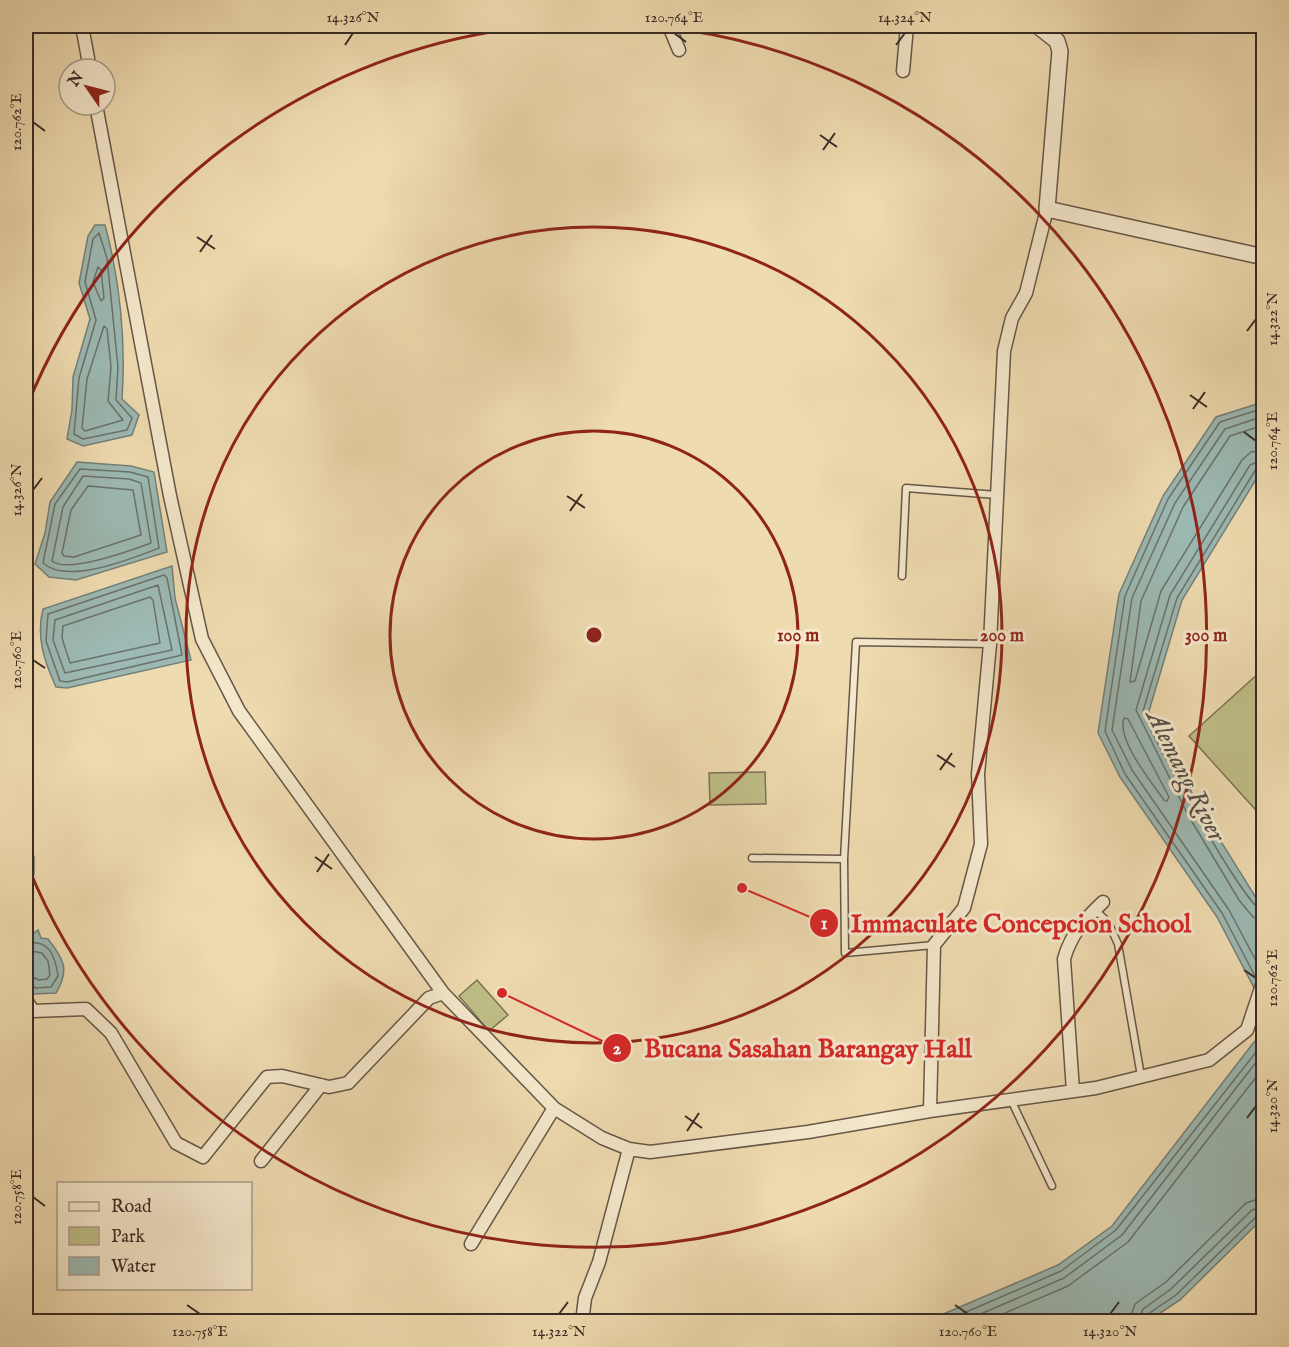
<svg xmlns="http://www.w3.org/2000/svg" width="1289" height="1347" font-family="'IM FELL English',serif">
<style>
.green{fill:#bfbe87;stroke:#7c7456;stroke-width:1.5}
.water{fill:#9cb9b3;stroke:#74807a;stroke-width:1.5}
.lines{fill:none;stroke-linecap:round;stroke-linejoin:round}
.shore{stroke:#6a726c;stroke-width:1.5}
.service-casing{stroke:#665748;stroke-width:9}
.minor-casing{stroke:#665748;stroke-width:15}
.tertiary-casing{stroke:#665748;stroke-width:18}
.service{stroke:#f5e8cc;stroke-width:6}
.minor{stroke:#f5e8cc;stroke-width:12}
.tertiary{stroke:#f5e8cc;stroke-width:15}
.ticks{fill:none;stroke:#392b25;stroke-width:2}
.ring{fill:none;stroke:#8f2418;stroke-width:3}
.labels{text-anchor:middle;stroke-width:6;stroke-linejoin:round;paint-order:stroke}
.water-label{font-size:26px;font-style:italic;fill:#524e48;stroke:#f5e8cc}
.centre{fill:#8f2418;stroke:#f5e8cc;stroke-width:3}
.ring-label{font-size:18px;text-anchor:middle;font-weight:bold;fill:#8f2418;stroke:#f5e8cc;stroke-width:6;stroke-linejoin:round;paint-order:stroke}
.leader{fill:none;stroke:#d62828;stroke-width:2}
.callout-dot{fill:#d62828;stroke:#f5e8cc;stroke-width:2}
.mark-label{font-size:18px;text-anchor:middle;font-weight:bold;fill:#fff}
.callout-label{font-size:26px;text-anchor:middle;font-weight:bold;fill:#d62828;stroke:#f5e8cc;stroke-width:6;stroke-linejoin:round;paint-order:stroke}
.neatline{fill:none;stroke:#392b25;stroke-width:2}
.ticks-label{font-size:15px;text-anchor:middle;fill:#392b25}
</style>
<rect width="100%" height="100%" fill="#efdbb0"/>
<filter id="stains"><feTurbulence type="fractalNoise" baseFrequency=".00333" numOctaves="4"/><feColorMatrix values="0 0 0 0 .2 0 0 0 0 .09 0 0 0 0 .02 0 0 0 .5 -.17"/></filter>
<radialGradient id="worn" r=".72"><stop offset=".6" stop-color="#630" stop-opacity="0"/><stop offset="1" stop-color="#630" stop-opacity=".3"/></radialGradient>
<path class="green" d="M1260,672L1264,676L1263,818L1189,736Z
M765,772L766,804L710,805L709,773Z
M477,980L508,1015L489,1031L459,996Z"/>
<path class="water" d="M95,225H105C120,280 126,342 122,399L139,415L132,435L83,446L67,439L72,410L73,377L90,319L79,283L88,236Z
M1263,402V468L1182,600L1149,711L1200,808L1263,909V1005L1217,917L1120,777L1098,733L1119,594L1163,496L1216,417Z
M77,462L131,466L154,472L167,552L76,580L49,577L35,564L45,533L50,502Z
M172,566L175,598L191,660L67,688L56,687C44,661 36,636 43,609Z
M26,850L34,856V874L26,893Z
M38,930L41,938L48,939C64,959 70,970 56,993L33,994L27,986L26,939Z
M1263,1035V1218L1180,1300L1148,1321H927L1058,1265L1112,1226L1254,1042Z"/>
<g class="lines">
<path class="shore" d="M99,233L107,258L118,367L116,400L132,418L127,430L83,439L74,434L79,378L96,320L85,282L93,239Z
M98,267L101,270L104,298L101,301L93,282Z
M104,326L107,329L111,367L108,401L123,420L85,431L82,428L87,379Z
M1264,425L1230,436L1183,507L1141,601L1130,682L1135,681L1161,591L1242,460L1251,452L1264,450
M1264,459L1250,465L1170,595L1136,710L1188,815L1239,900L1253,917L1264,920
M1264,466L1256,469L1177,598L1143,711C1150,735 1247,911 1264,912
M80,469L130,472L148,477L159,548C131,559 67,585 43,563L55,504Z
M83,476L129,479L141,483L151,543C132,550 68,574 52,561L63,507Z
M88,486L133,490L141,535L74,557L64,556L62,553L71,510Z
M164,575L167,578L182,655L67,682L60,681L46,641L48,614Z
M158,585L172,650L65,673L53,640L55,620Z
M150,597L153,600L160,643L70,663L62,638L63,626Z
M1124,718L1128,719L1169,797L1167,801L1164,800C1152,783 1116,739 1124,718Z
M26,943C49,939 55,955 58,976L51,987L36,988L26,982
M26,950L42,953L48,961L50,975L47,979L39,980L26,974
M1262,972L1229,910L1132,770L1112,730L1132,598L1175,503L1225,429L1264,416
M1256,978L1222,913L1125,774L1105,731L1125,596L1168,499L1220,422L1264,408
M943,1322L1061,1271L1116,1230L1264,1042
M962,1322L1064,1278L1122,1235L1264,1052
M984,1322L1068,1286L1128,1242L1264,1067
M1129,1322L1135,1304L1166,1282L1246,1203L1264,1197
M1138,1322L1143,1309L1171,1289L1252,1210L1264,1206
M1146,1322L1148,1314L1176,1295L1257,1216L1264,1214"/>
<g class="service-casing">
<path id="service" d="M902,576L906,488L997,495
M752,858L844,859
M1095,910L1108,922L1118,944L1141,1076
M934,945L845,953L844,859L856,642L990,644
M1011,1100L1052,1186"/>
</g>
<g class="minor-casing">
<path id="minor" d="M82,26L90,69
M669,26L679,50
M903,71L907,26
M96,105L170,496L202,639L239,711L443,993L554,1108L602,1138L629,1149L650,1152L808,1132L930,1111L1096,1088L1209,1060L1247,1030L1264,979
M26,1000L33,1011L86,1009L111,1033L176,1143L203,1157L267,1077L282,1076L329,1087L348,1083L429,998L443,993
M1073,1091L1064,959C1071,934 1084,920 1103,902
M930,1111L934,945L964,908L981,844L978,774L990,644L1004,351L1012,318L1026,293L1047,209
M261,1161L321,1085
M471,1244L554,1108
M582,1322L585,1298L599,1262L629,1149"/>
</g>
<g class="tertiary-casing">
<path id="tertiary" d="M1038,26L1057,41L1060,51L1047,209L1264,257"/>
</g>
<use href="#service" class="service"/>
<use href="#minor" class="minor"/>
<use href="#tertiary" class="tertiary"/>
</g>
<path class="ticks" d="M674,33L686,42M345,45L353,33M896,45L905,33M33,122L45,131M820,135L837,147M823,150L835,133M197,237L215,249M200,252L212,235M1247,331L1256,319M1190,395L1207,407M1193,409L1205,392M1244,432L1256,441M33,490L42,478M567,496L585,508M570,511L582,494M33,660L45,668M937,755L955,767M940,770L952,753M315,857L332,869M317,872L329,854M1244,970L1256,978M685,1116L702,1128M1247,1118L1256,1106M687,1131L699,1113M33,1197L45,1206M187,1305L200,1314M955,1305L968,1314M559,1314L568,1302M1110,1314L1119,1302"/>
<g class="ring">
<circle cx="594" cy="635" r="204"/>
<circle cx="594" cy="635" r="408"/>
<path d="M27 406A612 612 0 0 1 535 26M653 26A612 612 0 1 1 27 864"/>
</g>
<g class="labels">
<g class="water-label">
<text transform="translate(1187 775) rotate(63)" y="9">Alemang River</text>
</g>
</g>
<circle cx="594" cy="635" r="9" class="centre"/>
<g class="ring-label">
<text x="798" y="641">100 m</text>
<text x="1002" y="641">200 m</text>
<text x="1206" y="641">300 m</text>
</g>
<path class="leader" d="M742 888L824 923M502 993L617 1048"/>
<g class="callout-dot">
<circle cx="742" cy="888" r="6"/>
<circle cx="502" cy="993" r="6"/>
<circle cx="824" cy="923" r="15"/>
<circle cx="617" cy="1048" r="15"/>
</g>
<g class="mark-label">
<text x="824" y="929">1</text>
<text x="617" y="1054">2</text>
</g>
<g class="callout-label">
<text x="1021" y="932">Immaculate Concepcion School</text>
<text x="808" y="1057">Bucana Sasahan Barangay Hall</text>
</g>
<rect width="1289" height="1347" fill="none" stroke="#efdbb0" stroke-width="66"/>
<rect x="57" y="1182" width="195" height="108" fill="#f5e8cc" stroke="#aa9c89" stroke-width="1.5"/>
<rect x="69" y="1202" width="30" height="9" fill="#f5e8cc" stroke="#aa9c89" stroke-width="1.5"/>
<text x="111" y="1212" font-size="18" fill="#392b25">Road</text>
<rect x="69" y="1227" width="30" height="18" fill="#bfbe87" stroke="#aa9c89" stroke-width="1.5"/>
<text x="111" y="1242" font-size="18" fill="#392b25">Park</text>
<rect x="69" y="1257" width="30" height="18" fill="#9cb9b3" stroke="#aa9c89" stroke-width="1.5"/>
<text x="111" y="1272" font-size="18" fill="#392b25">Water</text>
<g transform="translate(87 87) rotate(305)"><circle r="28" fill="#f5e8cc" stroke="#aa9c89" stroke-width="1.5"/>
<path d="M0-4.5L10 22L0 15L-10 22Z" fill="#8f2418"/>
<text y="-9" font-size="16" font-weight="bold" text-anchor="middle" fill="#392b25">N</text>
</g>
<rect x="33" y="33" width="1223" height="1281" class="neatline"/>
<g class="ticks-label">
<text x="353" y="22">14.326°N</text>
<text x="674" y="22">120.764°E</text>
<text x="905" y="22">14.324°N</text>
<text transform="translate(16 122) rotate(-90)" y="5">120.762°E</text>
<text transform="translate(1272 319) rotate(-90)" y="5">14.322°N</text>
<text transform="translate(1272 441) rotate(-90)" y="5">120.764°E</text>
<text transform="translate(16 490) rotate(-90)" y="5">14.326°N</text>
<text transform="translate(16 660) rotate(-90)" y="5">120.760°E</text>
<text transform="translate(1272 978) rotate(-90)" y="5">120.762°E</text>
<text transform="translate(1272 1106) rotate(-90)" y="5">14.320°N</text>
<text transform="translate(16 1197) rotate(-90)" y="5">120.758°E</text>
<text x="200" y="1336">120.758°E</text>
<text x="559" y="1336">14.322°N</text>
<text x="968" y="1336">120.760°E</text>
<text x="1110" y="1336">14.320°N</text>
</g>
<rect width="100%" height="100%" filter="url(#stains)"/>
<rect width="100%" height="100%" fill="url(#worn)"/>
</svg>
